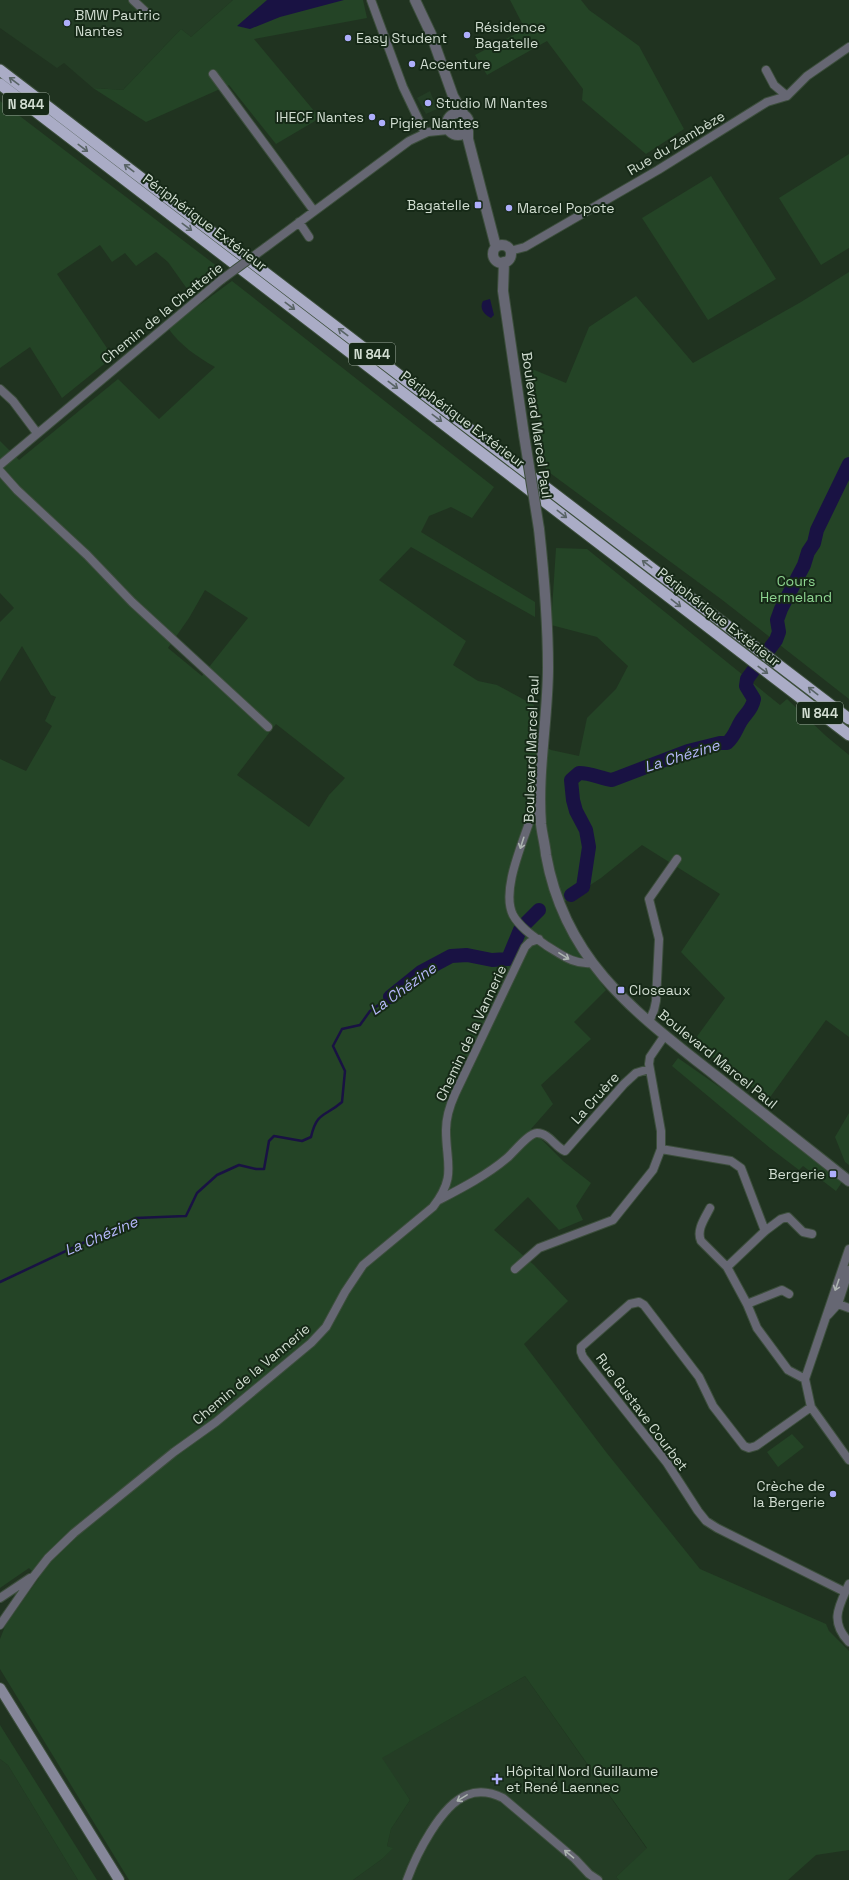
<svg xmlns="http://www.w3.org/2000/svg" width="849" height="1880" font-family="'Space Grotesk',sans-serif">
<style>
.built{fill:#243d25}
.green{fill:#244426;fill-rule:evenodd}
.water{fill:#191243}
.lines{fill:none;stroke-linecap:round;stroke-linejoin:round}
.stream{stroke:#191243;stroke-width:2.5}
.river{stroke:#191243;stroke-width:14}
.minor-casing{stroke:#3c4e3c;stroke-width:10}
.tertiary-casing{stroke:#3c4e3c;stroke-width:12}
.secondary-casing{stroke:#3c4e3c;stroke-width:12}
.trunk-casing{stroke:#3c4e3c;stroke-width:13}
.minor{stroke:#666773;stroke-width:8}
.tertiary{stroke:#666773;stroke-width:10}
.secondary{stroke:#86879a;stroke-width:10}
.trunk{stroke:#aaacc6;stroke-width:11}
.minor-bridge-casing{stroke:#3c4e3c;stroke-width:10;stroke-linecap:butt}
.tertiary-bridge-casing{stroke:#3c4e3c;stroke-width:12;stroke-linecap:butt}
.minor-bridge{stroke:#666773;stroke-width:8}
.tertiary-bridge{stroke:#666773;stroke-width:10}
.oneway{stroke:#596466}
.oneway2{stroke:#acb4b0}
.poi-dot{fill:#aeaefb;stroke:#162917;stroke-width:1.5}
.labels{text-anchor:middle;stroke-width:4;stroke-linejoin:round;paint-order:stroke}
.shield{fill:#162917;stroke:#99a799;stroke-width:1}
.shield-label{font-size:13px;font-weight:bold;fill:#d1ddd1}
.poi-label{font-size:14px;fill:#d1ddd1;stroke:#162917;text-anchor:start}
.street-label{font-size:14px;fill:#d1ddd1;stroke:#162917}
.park-label{font-size:14px;fill:#8ed591;stroke:#162917}
.water-label{font-size:15px;font-style:italic;fill:#b6b8fb;stroke:#162917}
</style>
<rect width="100%" height="100%" fill="#203320"/>
<path class="built" d="M0,0H233L191,37L181,29L123,90L93,88L64,63L57,68L0,28Z
M430,91L437,109L426,114L417,98Z
M525,1676L647,1849L616,1877L619,1880H353L382,1859L392,1848L387,1846L391,1829L410,1800L381,1758Z
M0,1759L8,1765L78,1880H0Z"/>
<path class="green" d="M233,0H363L367,18L254,39L320,118L276,144L229,85L146,122L93,88L123,90L181,29L191,37Z
M510,0H581L589,10L639,46L684,129L646,154L582,100L583,89L547,41L487,75L475,55L525,29Z
M0,101L222,270L190,293L168,262L156,252L136,266L125,253L112,262L100,245L57,274L113,357L62,398L30,347L0,368Z
M849,154V248L821,265L779,198Z
M711,176L776,279L708,320L642,218Z
M849,272V699L721,599L546,470L532,369L566,383L589,327L636,296L693,363L801,302Z
M232,281L494,487L472,518L451,507L429,516L421,532L535,602V617L411,547L379,580L466,641L453,665L478,681L497,685L534,705L533,740L551,750L579,756L587,718L616,689L628,666L597,637L551,625L556,548L587,549L780,705L787,699L826,736L849,755V1037L826,1020L768,1100L693,1042L725,998L681,952L720,894L642,845L601,878L555,908L574,945L606,990L574,1022L591,1039L541,1085L553,1104L531,1129L563,1161L591,1183L576,1206L583,1220L559,1230L528,1197L494,1230L534,1265L568,1301L524,1344L606,1452L700,1569L826,1624L829,1631L849,1651V1850L816,1855L788,1880H619L616,1877L647,1848L525,1676L382,1758L410,1800L391,1829L387,1846L393,1848L382,1859L353,1880H129L0,1669V1639L6,1624L39,1578L29,1568L0,1588V759L26,771L52,726L45,721L56,697L51,695L22,646L0,682V622L14,608L0,593V441L19,460L118,379L159,419L215,367C196,356 181,346 168,328ZM205,590L248,618L202,676L168,648L189,618ZM276,724L345,778L329,795L309,827L237,775Z
M678,1058L731,1095L842,1182L836,1191L803,1166L799,1170L770,1148L672,1066Z
M849,1113V1165L845,1162L835,1137Z
M792,1434L804,1447L778,1467L767,1452Z
M0,1725L97,1880H78L8,1765L0,1759Z"/>
<path class="water" d="M267,0H344L280,17L250,29L237,26Z
M490,299L494,315L491,318C484,315 479,308 483,301Z"/>
<g class="lines">
<path class="stream" d="M0,1282L136,1218L186,1216L197,1193L217,1175L239,1165L256,1169H264L269,1141L274,1136L302,1141L311,1137C317,1111 325,1117 342,1102L345,1071L333,1046L342,1029L360,1025L370,1011L390,997"/>
<path class="river" d="M571,895L583,887L589,847L586,830L576,811L573,800L571,780L579,773C591,773 600,778 612,780L688,751L720,743H727C735,736 736,729 741,721C746,713 752,710 754,699L746,686L747,679L776,640L779,632L777,620L781,609L804,565L808,552L814,543L817,530L849,464
M524,925L539,910
M390,997L421,972L451,956L467,955L492,960L508,959L520,930"/>
<g class="minor-casing">
<path id="minor" d="M133,0L148,14
M371,0L403,87L425,133
M766,70L774,85L787,96
M213,74L314,211
M299,222L309,237
M266,247L409,141L428,132L448,130
M510,251L525,247L658,170L767,102L787,96L807,76L849,47
M0,389L13,401L37,433
M0,465L221,280
M0,471L17,490L87,555L132,602L268,727
M540,811L534,814L530,820C522,845 501,891 513,915C520,928 536,938 547,946C562,955 574,965 592,963
M649,1022L654,1010L656,1001L659,939L649,899L677,859
M661,1149L731,1161L741,1168L765,1231L727,1267
M439,1200C462,1188 487,1175 507,1158C514,1152 529,1133 537,1133C549,1133 555,1147 565,1151L624,1084L636,1073L649,1069
M710,1208C705,1218 696,1230 701,1241L727,1267L747,1304L757,1328L788,1370L805,1379
M765,1231L781,1219L788,1217L803,1232L812,1234
M849,1249L805,1379L811,1407L849,1460
M515,1269L539,1248L613,1220L653,1170L661,1149V1131L649,1064L650,1057L665,1035
M747,1304L782,1290L789,1294
M838,1304L849,1308
M828,1315L838,1304L849,1270
M811,1407L756,1446L749,1448L744,1446L713,1406L699,1377L644,1305L639,1302L630,1304L581,1347V1352L583,1357L667,1463L698,1511L706,1521L717,1528L845,1592
M849,1584C839,1606 829,1621 849,1642
M0,1598L30,1578
M0,1625L34,1576L48,1558L74,1533L174,1452L216,1422L311,1343L326,1327L345,1292L363,1265L433,1207C457,1176 446,1164 446,1130C446,1117 450,1105 455,1094L525,947L530,942L539,939
M407,1880C416,1855 441,1805 467,1795C479,1790 491,1792 503,1798L575,1859L589,1874L598,1880"/>
</g>
<g class="tertiary-casing">
<path id="tertiary" d="M415,0L431,34L453,96L463,113
M447 124a11 11 0 1 1 22 0a11 11 0 1 1-22 0Z
M468,131V139L496,247
M493 254a9 9 0 1 1 18 0a9 9 0 1 1-18 0Z
M504,262L503,291L524,435
M539,529C544,575 548,621 548,667C548,719 537,771 541,824C542,834 545,844 546,855C565,962 636,1013 716,1076C760,1111 805,1146 849,1181"/>
</g>
<g class="secondary-casing">
<path id="secondary" d="M0,1688L119,1880"/>
</g>
<g class="trunk-casing">
<path id="trunk" d="M0,70L849,719
M0,84L849,735"/>
</g>
<use href="#minor" class="minor"/>
<use href="#tertiary" class="tertiary"/>
<use href="#secondary" class="secondary"/>
<use href="#trunk" class="trunk"/>
<g class="minor-bridge-casing">
<path id="minor-bridge" d="M221,280L266,247"/>
</g>
<g class="tertiary-bridge-casing">
<path id="tertiary-bridge" d="M524,435L539,529"/>
</g>
<use href="#minor-bridge" class="minor-bridge"/>
<use href="#tertiary-bridge" class="tertiary-bridge"/>
</g>
<defs><path id="oneway-shaft" d="M-6 0H5M1.5-3L5.5 0L1.5 3" fill="none" stroke-width="1.6" stroke-linecap="round" stroke-linejoin="round"/></defs>
<g class="oneway">
<use href="#oneway-shaft" transform="translate(14 81) rotate(-143)"/>
<use href="#oneway-shaft" transform="translate(83 148) rotate(37)"/>
<use href="#oneway-shaft" transform="translate(129 168) rotate(-143)"/>
<use href="#oneway-shaft" transform="translate(187 227) rotate(37)"/>
<use href="#oneway-shaft" transform="translate(290 306) rotate(37)"/>
<use href="#oneway-shaft" transform="translate(343 332) rotate(-143)"/>
<use href="#oneway-shaft" transform="translate(393 385) rotate(37)"/>
<use href="#oneway-shaft" transform="translate(437 418) rotate(37)"/>
<use href="#oneway-shaft" transform="translate(562 514) rotate(38)"/>
<use href="#oneway-shaft" transform="translate(647 564) rotate(-143)"/>
<use href="#oneway-shaft" transform="translate(676 603) rotate(38)"/>
<use href="#oneway-shaft" transform="translate(763 670) rotate(37)"/>
<use href="#oneway-shaft" transform="translate(813 691) rotate(-142)"/>
</g>
<g class="oneway2">
<use href="#oneway-shaft" transform="translate(522 843) rotate(108)"/>
<use href="#oneway-shaft" transform="translate(564 956) rotate(32)"/>
<use href="#oneway-shaft" transform="translate(837 1285) rotate(109)"/>
<use href="#oneway-shaft" transform="translate(462 1798) rotate(149)"/>
<use href="#oneway-shaft" transform="translate(569 1854) rotate(-140)"/>
</g>
<g class="poi-dot">
<circle cx="67" cy="23" r="4"/>
<circle cx="467" cy="35" r="4"/>
<circle cx="348" cy="38" r="4"/>
<circle cx="412" cy="64" r="4"/>
<circle cx="428" cy="103" r="4"/>
<circle cx="372" cy="117" r="4"/>
<circle cx="382" cy="123" r="4"/>
<rect x="474" y="201" width="8" height="8" rx="2"/>
<circle cx="509" cy="208" r="4"/>
<rect x="617" y="986" width="8" height="8" rx="2"/>
<rect x="829" y="1170" width="8" height="8" rx="2"/>
<circle cx="833" cy="1494" r="4"/>
<path d="M495 1773h4v4h4v4h-4v4h-4v-4h-4v-4h4z"/>
</g>
<g class="labels">
<g class="shield">
<rect x="3" y="93" width="46" height="22" rx="3"/>
<rect x="349" y="343" width="46" height="22" rx="3"/>
<rect x="797" y="702" width="46" height="22" rx="3"/>
</g>
<g class="shield-label">
<text x="26" y="109">N 844</text>
<text x="372" y="359">N 844</text>
<text x="820" y="718">N 844</text>
</g>
<g class="poi-label">
<text x="75" y="20">BMW Pautric<tspan x="75" dy="16">Nantes</tspan></text>
<text x="475" y="32">Résidence<tspan x="475" dy="16">Bagatelle</tspan></text>
<text x="356" y="43">Easy Student</text>
<text x="420" y="69">Accenture</text>
<text x="436" y="108">Studio M Nantes</text>
<text x="364" y="122" text-anchor="end">IHECF Nantes</text>
<text x="390" y="128">Pigier Nantes</text>
<text x="470" y="210" text-anchor="end">Bagatelle</text>
<text x="517" y="213">Marcel Popote</text>
<text x="629" y="995">Closeaux</text>
<text x="825" y="1179" text-anchor="end">Bergerie</text>
<text x="825" y="1491" text-anchor="end">Crèche de<tspan x="825" dy="16">la Bergerie</tspan></text>
<text x="506" y="1776">Hôpital Nord Guillaume<tspan x="506" dy="16">et René Laennec</tspan></text>
</g>
<g class="street-label">
<text transform="translate(676 143) rotate(-31)" y="5">Rue du Zambèze</text>
<text transform="translate(205 222) rotate(37)" y="5">Périphérique Extérieur</text>
<text transform="translate(162 313) rotate(-39)" y="5">Chemin de la Chatterie</text>
<text transform="translate(463 419) rotate(37)" y="5">Périphérique Extérieur</text>
<text transform="translate(537 425) rotate(82)" y="5">Boulevard Marcel Paul</text>
<text transform="translate(719 617) rotate(38)" y="5">Périphérique Extérieur</text>
<text transform="translate(531 749) rotate(-88)" y="5">Boulevard Marcel Paul</text>
<text transform="translate(471 1033) rotate(-65)" y="5">Chemin de la Vannerie</text>
<text transform="translate(718 1059) rotate(39)" y="5">Boulevard Marcel Paul</text>
<text transform="translate(595 1098) rotate(-48)" y="5">La Cruère</text>
<text transform="translate(251 1374) rotate(-40)" y="5">Chemin de la Vannerie</text>
<text transform="translate(642 1412) rotate(53)" y="5">Rue Gustave Courbet</text>
</g>
<g class="park-label">
<text x="796" y="586">Cours<tspan x="796" dy="16">Hermeland</tspan></text>
</g>
<g class="water-label">
<text transform="translate(682 756) rotate(-17)" y="5">La Chézine</text>
<text transform="translate(403 989) rotate(-36)" y="5">La Chézine</text>
<text transform="translate(101 1236) rotate(-23)" y="5">La Chézine</text>
</g>
</g>
</svg>
